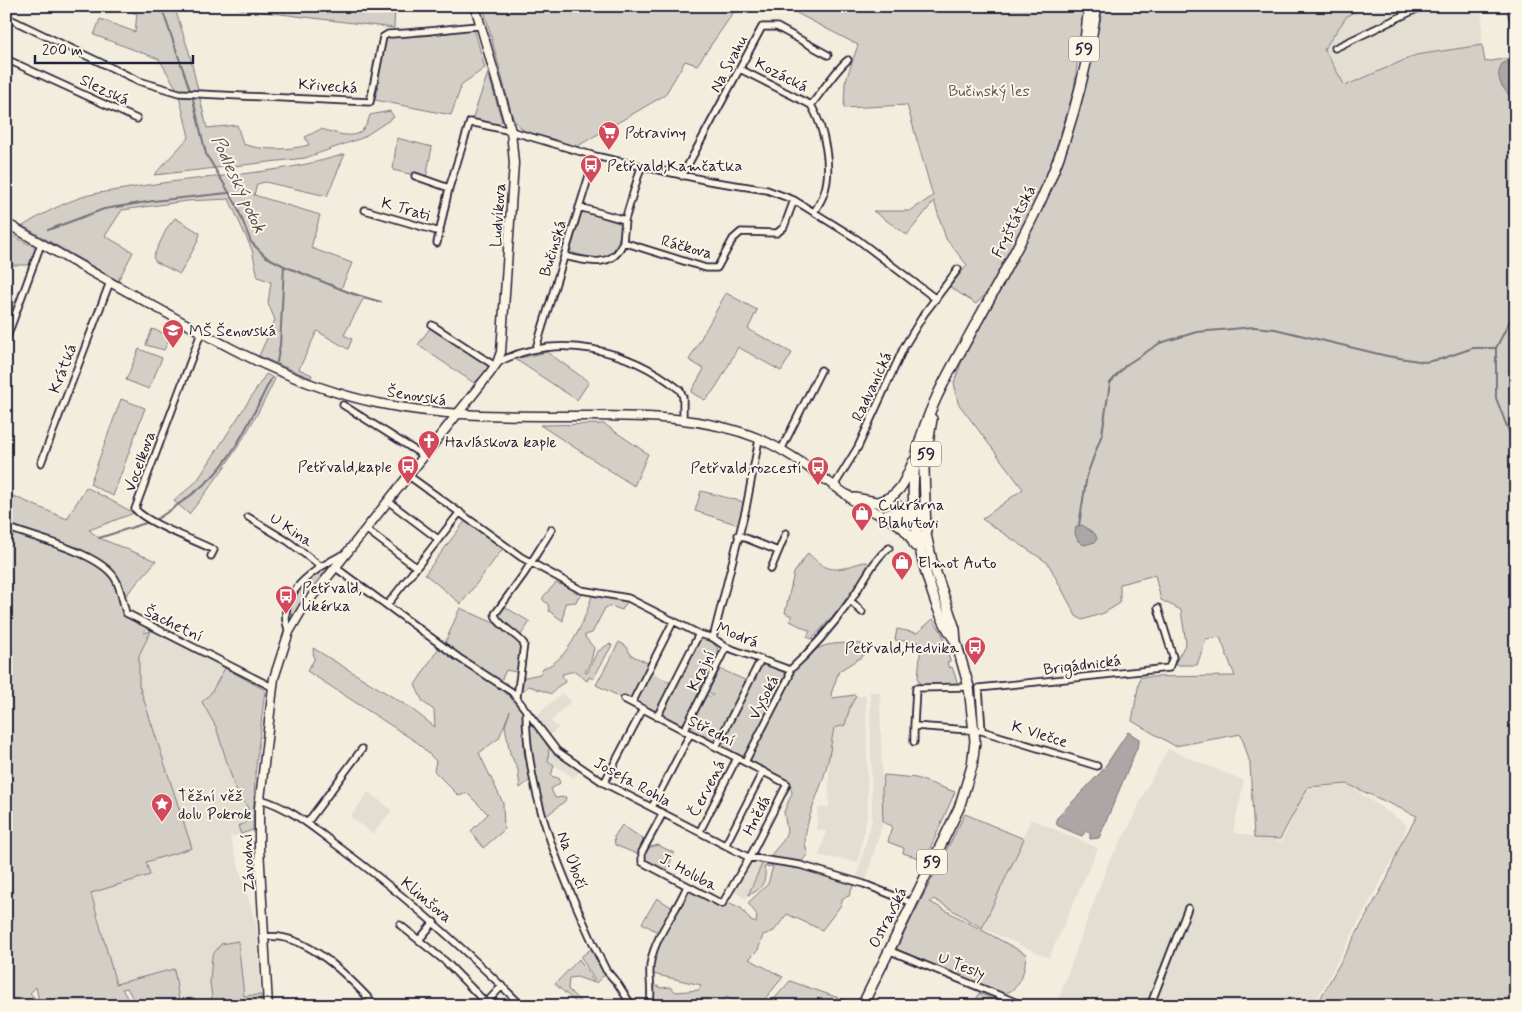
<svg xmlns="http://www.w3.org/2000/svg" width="1522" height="1012" font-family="Mynerve,sans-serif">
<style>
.built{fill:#e3ded2}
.green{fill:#d4cfc6;stroke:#7b7880}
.water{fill:#aca7a6;stroke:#75727b}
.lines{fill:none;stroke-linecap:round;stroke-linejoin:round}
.stream{stroke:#75727b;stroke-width:2}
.street-casing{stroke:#22223b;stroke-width:9}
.secondary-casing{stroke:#22223b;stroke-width:11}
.primary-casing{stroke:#22223b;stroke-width:12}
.street{stroke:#fcf5e5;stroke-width:5.5}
.secondary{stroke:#fcf5e5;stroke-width:8}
.primary{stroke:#fcf5e5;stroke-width:9}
.labels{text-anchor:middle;stroke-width:4;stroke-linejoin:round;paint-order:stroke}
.shield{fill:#fcf5e5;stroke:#63616e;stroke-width:1}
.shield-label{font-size:15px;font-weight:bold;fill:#22223b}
.street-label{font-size:16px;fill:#22223b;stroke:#fcf5e5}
.park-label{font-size:16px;fill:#575665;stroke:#fcf5e5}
.poi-label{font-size:16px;fill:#22223b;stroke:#fcf5e5;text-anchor:start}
.water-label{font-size:18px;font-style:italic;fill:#525160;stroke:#fcf5e5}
</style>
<rect width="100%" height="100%" fill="#f3edde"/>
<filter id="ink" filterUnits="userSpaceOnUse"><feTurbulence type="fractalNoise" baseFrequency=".02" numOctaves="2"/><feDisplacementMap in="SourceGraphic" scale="10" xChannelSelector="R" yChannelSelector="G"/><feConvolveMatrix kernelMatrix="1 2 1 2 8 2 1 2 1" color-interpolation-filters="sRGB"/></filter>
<g filter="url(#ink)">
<path class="built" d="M1364,6H1482V45L1416,55L1345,86L1324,49L1347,16Z
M151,631L225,668L211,693L203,702L216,727L235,788L248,808L246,823L238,826L241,834L230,837L256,924L261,995L244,997L237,941L210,982L213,1006H180L173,969L116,985L91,892L150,875L146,862L192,848L139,685V655Z
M870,692H880L883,822L865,883L856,880L872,820Z
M562,693L571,701L551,721L558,728L548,737L534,718Z
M856,696H866L868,811L858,862L819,856L826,831L816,829L818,808L829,807V750L835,728L845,725L850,707Z
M549,748L580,770L574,778L548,761Z
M1168,749L1244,781L1233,832L1281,842L1307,789L1347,784L1407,825L1400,846L1313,1006H1056L1108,863L1128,829L1147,787Z
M368,792L392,810L373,834L350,817Z
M1031,819L1098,848L1049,958L982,928Z
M749,862H763L746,899L733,891Z"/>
<path class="green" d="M118,6H174L189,52L207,128L237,125L243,144C262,151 290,150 309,145L305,137L321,129C343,135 362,144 370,115L390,111L394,117L362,138L305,158L154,175L189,137L178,91L159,59L94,35L100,19L135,32L137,14Z
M235,6H395L394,28L240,9Z
M483,6H738L697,65L685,61L665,95L576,147L524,131L513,119Z
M783,6H1084L1074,90L1051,164L1037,198L988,291L976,304L950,287L967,265L946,239L934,201L907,235L873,211H910L933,196L907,105L844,108L845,83L858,45Z
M1103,6H1364L1347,16L1324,49L1345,86L1416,55L1482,45L1485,62L1516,57V62L1500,83L1516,102V1006H1316L1387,879L1400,846L1417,816L1347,784L1308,787L1280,839L1254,838L1250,763L1241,734L1175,746L1132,721L1140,677L1235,676L1220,637L1206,639L1197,665H1174L1186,643L1181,610L1161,600L1155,575L1120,584V603L1104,613L1082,620L1076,616L1048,563L982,519L1023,489L958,403L954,382L962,361L1015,263L1061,168L1084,92Z
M474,29L485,68L462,84L451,115L375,100L385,41L390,36H423Z
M488,73L502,121L496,127L472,120Z
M397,138L432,147L426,178L393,170Z
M345,154L327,196L265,182L257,184L254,195L320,215L311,248L352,263L341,289L381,302L364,299L362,301L344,335L352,339L348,349L317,331L299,369L312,375L311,378L259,356L275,320L268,303L271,282L258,277L252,250L229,199L187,201L122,210L105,236L133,252L118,281L23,226C42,214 63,203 85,196C99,192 115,191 130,188C201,175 276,176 345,154Z
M582,211L622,224C616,262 604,262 570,252Z
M175,218L200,233L198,241L180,274L156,262L153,257L167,228Z
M10,234L36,248L30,265H6V236Z
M726,293L757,310L748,329L792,353L781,371L738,347C732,358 714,396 704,400L691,392L704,369L689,360Z
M432,325L492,366L474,383L418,345Z
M152,329L171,336L164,350L146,345Z
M139,349L162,358L149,389L126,380Z
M547,352L589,382L577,400L515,359Z
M266,374L275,379C252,428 224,471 189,514L174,501L197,481Z
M121,399L145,408L113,496L90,484Z
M604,424L648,454L634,486L540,425Z
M86,487L134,513L89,530L99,538L156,561L122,600L126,613L148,625L144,633L151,631L139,655V685L192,848L146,862L150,875L91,893L116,984L174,969L180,1006H137L127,988L122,989L132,1006H40L36,987L30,993L35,998L37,1006H6V493L67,519Z
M701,491L744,502L739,525L695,511Z
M466,520L504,547L461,604L425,574Z
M808,553C820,565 829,573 847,567C855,565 860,562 867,562L869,565L840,608L812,639L807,637L810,631L790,621L792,616L785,613L794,573Z
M329,564L330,567L290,618C282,597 314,574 329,564Z
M556,583L562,585L566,583L582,595L578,597L576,602L565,603L563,621L549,611L548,604L543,600V597Z
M592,595L628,600L622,610L610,606L605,608L592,633L585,635V637L594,648L591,661L585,672L587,673L597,652L609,644L612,645L593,679L589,677L587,681L575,671L562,674L565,682L557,687L552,694L529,686L520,693L521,678L540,674L543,668C568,662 586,618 592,595Z
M505,607L530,622L520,636L498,621L497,615Z
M460,608L494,623L521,644L523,651L516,672L506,670L500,683L444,645Z
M933,619L942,633L950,661L947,663L949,668L952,667L959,687H921L918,679L921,643L895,640L897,629L917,633Z
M701,636C711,640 719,646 720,657L689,717L680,726L660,715Z
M619,642L626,646L631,655L650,664L629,701L596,685Z
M863,644V656L839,671L831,694L832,698L855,695L856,696L850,707L845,725L834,728C831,742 830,756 826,769C821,791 797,834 808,854L801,862L769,857L783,841L787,831L784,812L792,793L791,788L749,760C765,727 785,668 817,649C828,642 850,643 863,644Z
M440,646L514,699L523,711L524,752L530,780L520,788L518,770L510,753L505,726L510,711L499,738L479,753L503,803L504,830L483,848L471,831L488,814L467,793L459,796L434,771L436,761L418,743L307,671L314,660L313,648L409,707L435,727L434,710L423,702L415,685Z
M762,663L784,672L787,676L745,757L743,758L719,745Z
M225,668L265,690L255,775L253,830L241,834L238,826L246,823L248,808L235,788L216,727L202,702L211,693Z
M720,669L747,681L718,740L715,742L692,729L693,720L707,695L711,697L713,695L708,692Z
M649,672L673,684L657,714L635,703Z
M528,717L549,748L548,761L554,765L551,776L558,778L560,783L551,789L555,798L566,797L565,801L545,817L531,761Z
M884,775L916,778L955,792L925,860L903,853L904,848L888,842L892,826L883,822L882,788Z
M965,814L1024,839L982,928L934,899L930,902L1026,954C1025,970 1021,990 1003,994L896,949Z
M622,825L643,839L642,847L637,854L615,845L614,837Z
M658,845L674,853L666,872L642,859L647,848Z
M763,862L787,864L794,868L796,866L854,884L849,896L843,898L841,905L822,930L787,914L774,931L763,935L758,950L749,959L783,977L759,1006H750L727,998L728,996L717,1006H658L656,1004L651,1006L653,987L657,986L661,988L670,987L676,992L699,990L701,985L653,974L652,971L655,953L677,910L681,908L686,894L692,891L721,905L730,903L741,908L751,921L756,923L757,915L748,903L768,884L773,866L764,867C768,880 761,891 748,895Z
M657,898L673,908L659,933L642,923Z
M238,941L244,996L261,995V1006H213L210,982L212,956L221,944Z
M593,947L608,976H603L596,983L581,957Z
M579,959L594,983L577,977L569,978L568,989L582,1004L580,1006L555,984Z
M790,981L853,1003L852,1006H768Z
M979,993L1008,1006H974Z"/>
<path class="water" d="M1511,59L1516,62V102C1505,91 1493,79 1502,64Z
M1082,525L1095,534L1097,538L1095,542L1084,545L1078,541L1075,534L1076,527Z
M1128,732L1139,739V743L1099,838L1090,839V833L1086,831L1082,836C1081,836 1060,827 1057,825L1056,819L1102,771Z"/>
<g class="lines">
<path class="stream" d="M161,6L191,93
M1510,6L1508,13L1516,45
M1512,62L1516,53
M192,95L206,154L236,204L251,242L265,256L284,266L280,345L277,362
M48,230L104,209L153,201L228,193
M284,266L353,294L381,302
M1496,348V398L1516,450
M154,521C174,508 195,494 212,477C237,452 255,410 271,379
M1079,525L1087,475L1102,434L1110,383L1126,365L1160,343L1197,332L1254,327L1275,329L1387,356L1425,362L1441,359L1473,348H1496L1516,309
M99,538L149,522"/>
<g class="street-casing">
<path id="street" d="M6,17L139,81L179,93L370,102L383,37L388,34C419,33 449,28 480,26
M1335,48L1423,6
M6,59L137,119
M740,69L811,105
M415,176L449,188
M682,176L762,27H777L828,55
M579,207L625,220
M365,210L440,232
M815,211C818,205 822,200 824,193C833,168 824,127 811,105C821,93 837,68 848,60
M623,242L625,220L641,167
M437,243L449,188L470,122L511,131L595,156L709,181L767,190L794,200L857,239L936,299
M564,256C585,261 614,270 623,242L706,268H717L733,239L741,232L777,233L784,227L794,200
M432,325L495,366
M201,333L135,509C148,524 195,540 214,550L211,556
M6,340L41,244
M536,348L595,156
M497,363C557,331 629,349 680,390L683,397V418
M343,405L424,456
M781,450L821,370
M41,463L110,282
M409,476L521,557L581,590L628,598L699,634L713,638L726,647L790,670C812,650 833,625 851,600C861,586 875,557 889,548
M834,486L858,447L904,347L924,314L958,269
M389,502L438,539
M248,517L289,542L320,566
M6,527C34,538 102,553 116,580C121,590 123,603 126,613L272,687
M367,530L416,567
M738,535L778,551
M336,568L459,658L512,692L557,751L604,783L748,857L800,865L864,884L912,903
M771,569L786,533
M851,601L862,612
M387,605L460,512
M289,632C273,593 317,567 346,553
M713,638L746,508L759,439
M969,687L916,688L914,726L982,731L1097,766
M517,697L524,644C518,635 496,624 495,614L524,574L552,529
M624,699L787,784L752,853L722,904L642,862V852L663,813
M632,703L673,622
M526,711C526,797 563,878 598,954L606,970L618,984L632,1006
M657,717L699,634
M684,731L726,647
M982,731L979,688L1169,668L1173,657L1158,608
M914,742V726
M716,747L761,659
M745,762L789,677L790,670
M604,783L643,709
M260,799C289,807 311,826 335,844C402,893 463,947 522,1006
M652,807L690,734
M307,823L362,749
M700,831L737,758
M726,844L763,771
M400,925L446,962L489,1006
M265,937C306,931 351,979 376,1006
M419,940L434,922
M888,950L1025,1006
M486,1003L502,986
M649,1006C654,990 647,976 651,960C657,933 677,911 687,886
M1150,1006L1188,908"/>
</g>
<g class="secondary-casing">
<path id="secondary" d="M6,223C57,253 109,282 161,310C230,349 299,387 377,403C443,417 509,416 576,416C639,416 700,415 760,439C792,453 819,476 847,495
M268,1006L259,848V808L274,678L289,632L303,608L490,373L497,363L501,352L514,163L511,131L475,6"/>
</g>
<g class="primary-casing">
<path id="primary" d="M1084,49L1089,6
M847,495C871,518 901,512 915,546
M855,498L907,508L915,511L918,515
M877,502C900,497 905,481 913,462
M887,514L908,516L917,511
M956,642C941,622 933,596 926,573C915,534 908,489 918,449C927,409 950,371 969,336C994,291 1020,245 1042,198C1070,138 1086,72 1097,6
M862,1006L959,808L972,766L975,741L969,687L956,642L955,629L932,561L926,534L924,469L932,419"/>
</g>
<use href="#street" class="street"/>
<use href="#secondary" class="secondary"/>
<use href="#primary" class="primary"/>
</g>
</g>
<defs>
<g id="supermarket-pin" transform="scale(1.125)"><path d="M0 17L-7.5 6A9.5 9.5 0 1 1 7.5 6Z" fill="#d1495b" stroke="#fcf5e5"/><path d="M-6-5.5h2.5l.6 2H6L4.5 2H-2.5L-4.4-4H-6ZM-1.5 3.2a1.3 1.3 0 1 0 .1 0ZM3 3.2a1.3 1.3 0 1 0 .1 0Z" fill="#fff"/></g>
<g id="bus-pin" transform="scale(1.125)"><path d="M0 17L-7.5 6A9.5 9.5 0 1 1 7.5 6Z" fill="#d1495b" stroke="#fcf5e5"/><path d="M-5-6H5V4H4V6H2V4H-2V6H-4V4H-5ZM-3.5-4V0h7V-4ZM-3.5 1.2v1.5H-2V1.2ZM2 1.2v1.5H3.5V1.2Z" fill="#fff"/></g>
<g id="school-pin" transform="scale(1.125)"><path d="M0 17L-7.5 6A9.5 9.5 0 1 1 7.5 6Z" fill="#d1495b" stroke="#fcf5e5"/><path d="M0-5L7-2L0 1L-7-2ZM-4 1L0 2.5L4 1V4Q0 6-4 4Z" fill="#fff"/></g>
<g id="church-pin" transform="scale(1.125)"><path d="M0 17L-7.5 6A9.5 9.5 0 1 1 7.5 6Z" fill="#d1495b" stroke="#fcf5e5"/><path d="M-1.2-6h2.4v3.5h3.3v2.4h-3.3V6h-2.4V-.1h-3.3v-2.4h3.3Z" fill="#fff"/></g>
<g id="shop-pin" transform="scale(1.125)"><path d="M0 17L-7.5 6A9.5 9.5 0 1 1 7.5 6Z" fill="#d1495b" stroke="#fcf5e5"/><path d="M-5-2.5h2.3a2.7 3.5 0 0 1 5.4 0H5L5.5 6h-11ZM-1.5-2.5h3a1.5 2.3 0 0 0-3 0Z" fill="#fff"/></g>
<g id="sight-pin" transform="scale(1.125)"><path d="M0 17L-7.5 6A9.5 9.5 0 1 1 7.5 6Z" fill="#d1495b" stroke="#fcf5e5"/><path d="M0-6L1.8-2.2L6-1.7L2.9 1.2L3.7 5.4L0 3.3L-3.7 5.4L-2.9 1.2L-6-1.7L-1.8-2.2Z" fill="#fff"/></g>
</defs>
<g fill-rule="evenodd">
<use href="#supermarket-pin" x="609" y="132"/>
<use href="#bus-pin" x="591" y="165"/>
<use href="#school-pin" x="173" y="330"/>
<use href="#church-pin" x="429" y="441"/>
<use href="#bus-pin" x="408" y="466"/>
<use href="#bus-pin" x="818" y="467"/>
<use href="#shop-pin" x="862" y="513"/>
<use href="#shop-pin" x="902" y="562"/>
<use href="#bus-pin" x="286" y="596"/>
<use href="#bus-pin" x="975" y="647"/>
<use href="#sight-pin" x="162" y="804"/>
</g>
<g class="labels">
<g class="shield">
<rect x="1069" y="36.5" width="30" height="25" rx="4"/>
<rect x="911" y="441.5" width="30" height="25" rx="4"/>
<rect x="917" y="849.5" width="30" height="25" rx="4"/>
</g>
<g class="shield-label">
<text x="1084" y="54">59</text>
<text x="926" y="459">59</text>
<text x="932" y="867">59</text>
</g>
<g class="street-label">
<text transform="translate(728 63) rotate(-62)" y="6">Na Svahu</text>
<text transform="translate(782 74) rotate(27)" y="6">Kozácká</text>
<text transform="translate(328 85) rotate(4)" y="6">Křivecká</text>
<text transform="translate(105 89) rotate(25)" y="6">Slezská</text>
<text transform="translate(406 208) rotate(16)" y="6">K Trati</text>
<text transform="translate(497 215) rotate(-86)" y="6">Ludvíkova</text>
<text transform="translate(1013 221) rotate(-63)" y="6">Fryštátská</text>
<text transform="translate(687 246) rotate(15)" y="6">Ráčkova</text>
<text transform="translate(552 248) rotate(-73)" y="6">Bučinská</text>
<text transform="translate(62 368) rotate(-69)" y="6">Krátká</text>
<text transform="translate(871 386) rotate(-65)" y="6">Radvanická</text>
<text transform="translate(417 395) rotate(9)" y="6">Šenovská</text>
<text transform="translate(139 461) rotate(-70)" y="6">Vocelkova</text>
<text transform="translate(292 529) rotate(34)" y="6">U Kina</text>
<text transform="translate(174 623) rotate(26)" y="6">Šachetní</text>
<text transform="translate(738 634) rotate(22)" y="6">Modrá</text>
<text transform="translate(1082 664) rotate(-7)" y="6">Brigádnická</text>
<text transform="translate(700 670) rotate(-64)" y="6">Krajní</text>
<text transform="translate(763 697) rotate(-63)" y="6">Vysoká</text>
<text transform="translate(712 730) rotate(27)" y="6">Střední</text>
<text transform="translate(1040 733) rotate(17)" y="6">K Vlečce</text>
<text transform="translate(633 781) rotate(29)" y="6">Josefa Rohla</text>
<text transform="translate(706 788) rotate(-63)" y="6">Červená</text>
<text transform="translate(756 815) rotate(-63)" y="6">Hnědá</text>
<text transform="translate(573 860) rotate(70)" y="6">Na Úbočí</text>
<text transform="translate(247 863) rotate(-93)" y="6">Závodní</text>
<text transform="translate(689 871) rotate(28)" y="6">J. Holuba</text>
<text transform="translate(427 899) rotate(40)" y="6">Klimšova</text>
<text transform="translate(887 917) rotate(-63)" y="6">Ostravská</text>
<text transform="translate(962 965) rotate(22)" y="6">U Tesly</text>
</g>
<g class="park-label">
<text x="989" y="96">Bučinský les</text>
</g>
<g class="poi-label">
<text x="625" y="138">Potraviny</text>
<text x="607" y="171">Petřvald,Kamčatka</text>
<text x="189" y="336">MŠ Šenovská</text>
<text x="445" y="447">Havláskova kaple</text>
<text x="392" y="472" text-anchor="end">Petřvald,kaple</text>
<text x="802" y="473" text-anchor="end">Petřvald,rozcestí</text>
<text x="878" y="510">Cukrárna<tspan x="878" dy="18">Blahutovi</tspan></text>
<text x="918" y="568">Elmot Auto</text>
<text x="302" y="593">Petřvald,<tspan x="302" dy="18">likérka</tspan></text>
<text x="959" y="653" text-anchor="end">Petřvald,Hedvika</text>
<text x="178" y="801">Těžní věž<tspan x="178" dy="18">dolu Pokrok</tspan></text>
</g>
<g class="water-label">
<text transform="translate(239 184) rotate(65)" y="6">Podleský potok</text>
</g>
</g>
<rect width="1522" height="1012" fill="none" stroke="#fcf5e5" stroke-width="25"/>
<rect x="12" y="12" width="1497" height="987" fill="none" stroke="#22223b" stroke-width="2" filter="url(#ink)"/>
<path d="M35 55v8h158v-8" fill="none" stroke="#22223b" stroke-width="2.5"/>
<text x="42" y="55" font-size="15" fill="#22223b" stroke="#fcf5e5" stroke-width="4" paint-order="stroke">200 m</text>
</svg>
